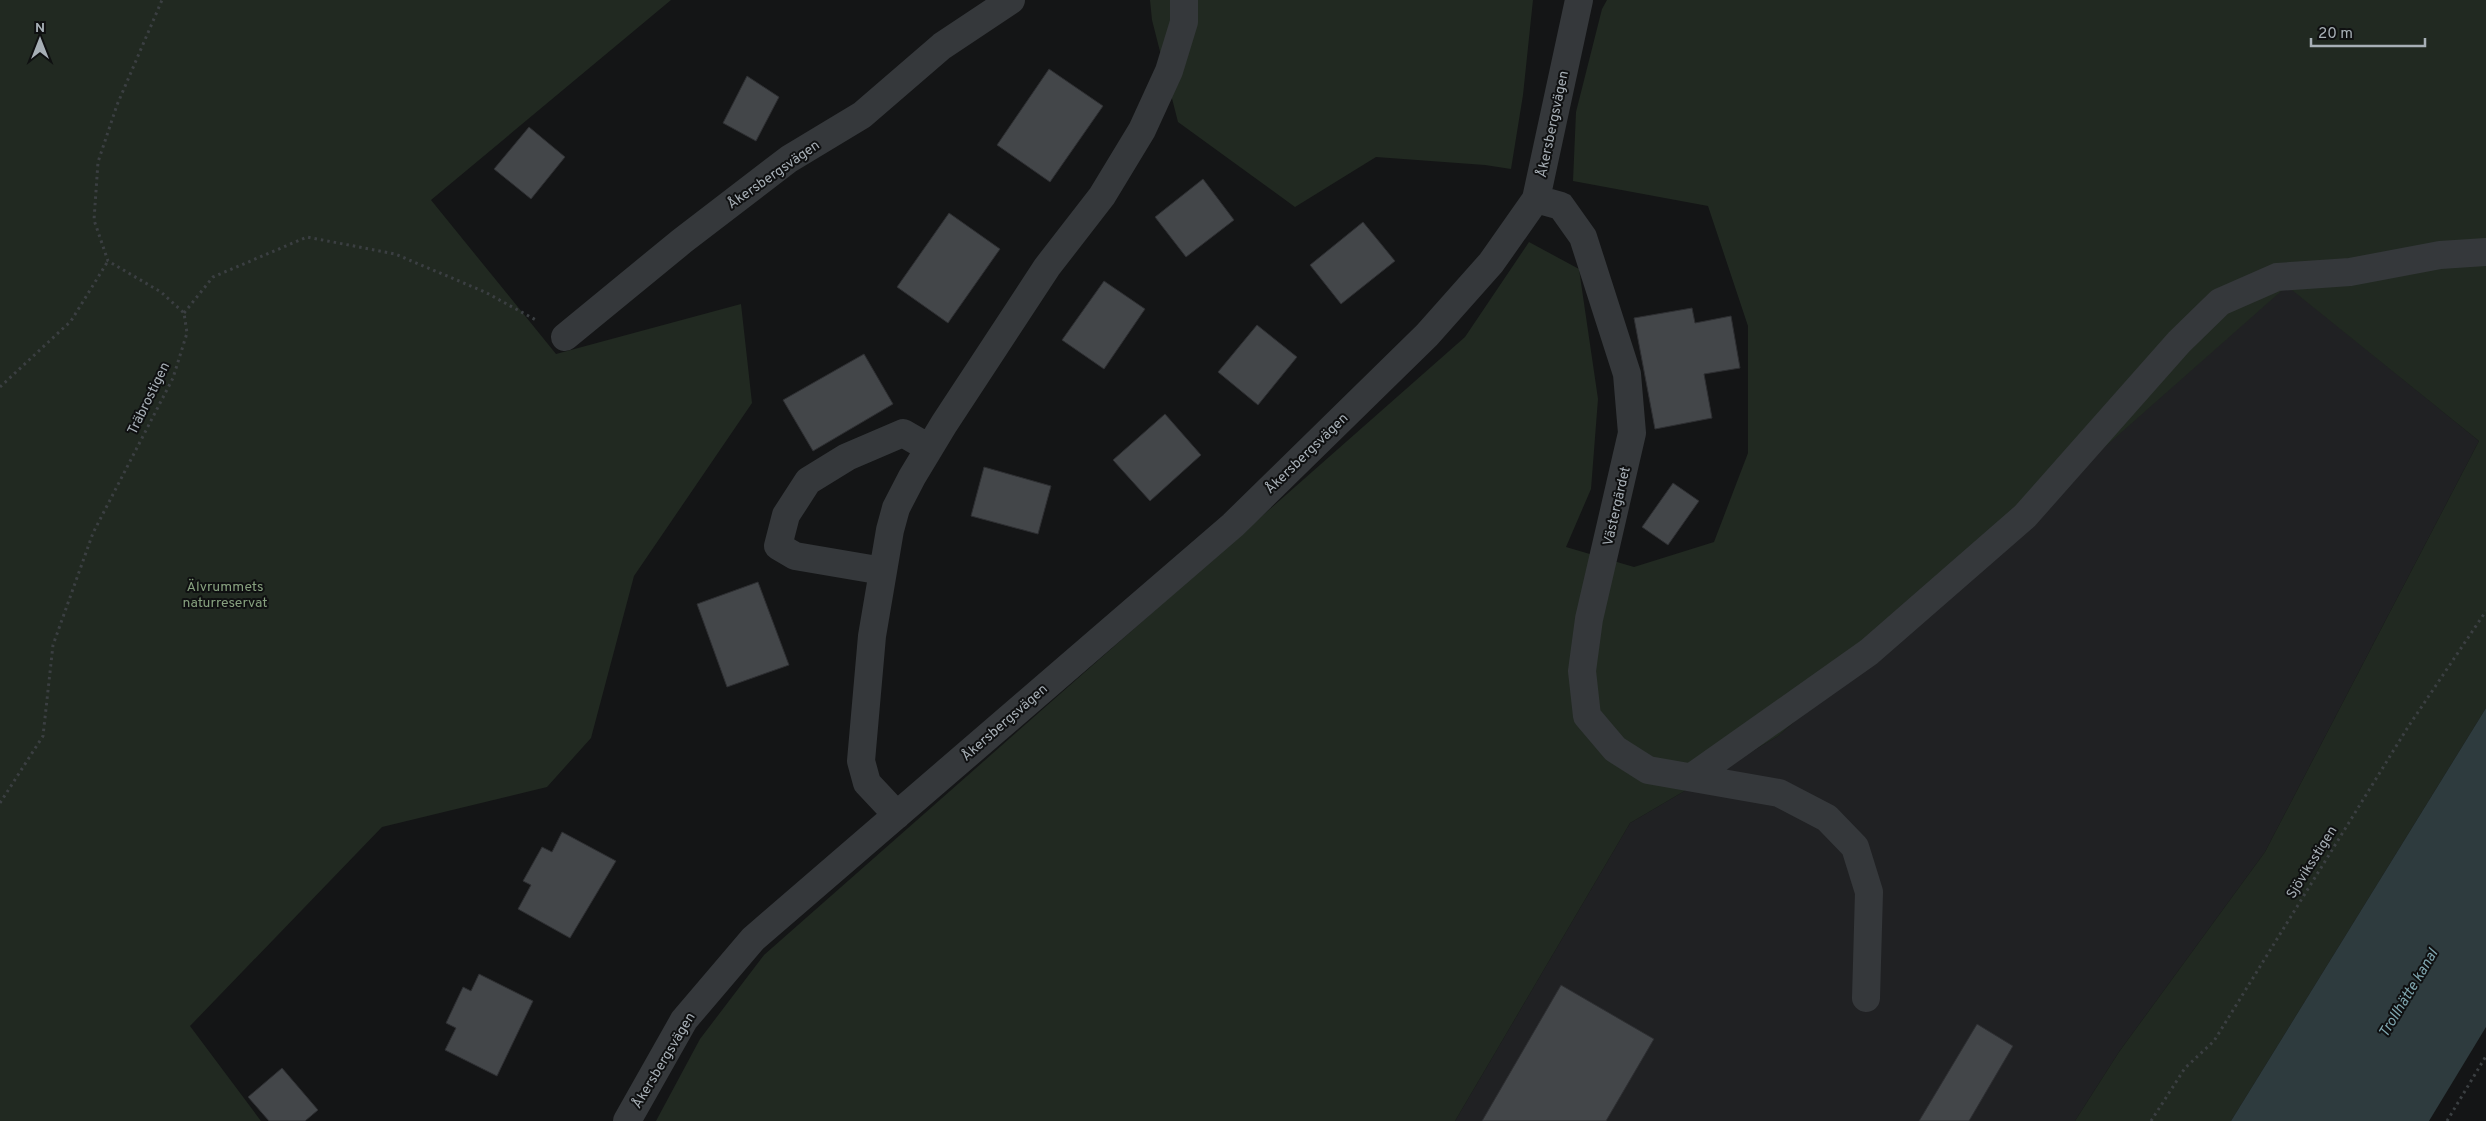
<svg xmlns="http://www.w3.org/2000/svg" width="2486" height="1121" font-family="Overpass,sans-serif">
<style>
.built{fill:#202123}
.green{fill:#212921}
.water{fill:#2e3b3e}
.building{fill:#434649;stroke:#2e2f32}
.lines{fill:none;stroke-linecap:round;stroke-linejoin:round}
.path{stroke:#3b3f42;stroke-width:3;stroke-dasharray:2.5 4;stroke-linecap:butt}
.minor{stroke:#35383b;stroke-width:28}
.labels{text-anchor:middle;stroke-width:4;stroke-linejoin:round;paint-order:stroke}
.street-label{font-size:14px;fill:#a7afb6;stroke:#0f1011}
.park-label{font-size:14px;fill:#86a07e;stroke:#0f1011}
.water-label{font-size:15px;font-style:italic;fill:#7fa6af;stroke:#0f1011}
</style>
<rect width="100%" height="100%" fill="#141516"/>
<path class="built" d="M2287,285L2479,441L2265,852L2119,1052L2075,1121H1455L1630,823L1778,736Z"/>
<path class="green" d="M0,0H671L431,200L556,354L741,304L752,403L634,576L591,738L547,787L382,827L190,1026L261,1121H0Z
M1150,0H1533L1523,95L1511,169L1485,165L1376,157L1295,207L1178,122L1152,20Z
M1607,0H2486V708L2231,1121H2075L2119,1052L2265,852L2479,441L2287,286L1778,736L1630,823L1455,1121H656L700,1039L764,955L1465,337L1529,242L1579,269L1598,399L1591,489L1566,547L1634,567L1714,542L1748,453V326L1708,206L1573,181L1576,112L1602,9Z"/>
<path class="water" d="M2486,708V1027L2429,1121H2231Z"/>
<path class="building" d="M1049,69L1103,106L1050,182L997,145Z
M747,76L779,97L756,141L723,123Z
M529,127L565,157L531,199L494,169Z
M1203,179L1234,220L1186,257L1155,217Z
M949,213L1000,249L948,323L897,287Z
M1363,222L1395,261L1341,304L1310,265Z
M1104,281L1145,309L1104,369L1062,340Z
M1692,308L1695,323L1731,316L1740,368L1704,374L1712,418L1655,429L1634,318Z
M1257,325L1297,357L1258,405L1218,372Z
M864,354L893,404L813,451L783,400Z
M1165,414L1201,455L1150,501L1113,460Z
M984,467L1051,486L1038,534L971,516Z
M1673,483L1699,501L1668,545L1642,527Z
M758,582L789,665L727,687L697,604Z
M562,832L616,861L570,938L518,909L531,885L523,881L542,847L552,852Z
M479,974L533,1001L497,1076L445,1050L456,1028L446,1023L463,987L471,991Z
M1561,985L1654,1039L1606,1121H1482Z
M1977,1024L2013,1046L1969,1121H1919Z
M282,1068L318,1110L305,1121H269L248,1097Z"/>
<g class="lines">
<path class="path" d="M184,313L213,277L307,237L395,254L485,292L536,320
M0,387L71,321L108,261
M0,803L43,736L53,645L93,533L173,378L187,333L184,313L161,292L108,261L94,220L98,162L117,105L162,0
M2151,1121L2185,1068L2214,1041L2408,727L2486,611
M2447,1121L2486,1056"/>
<path class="minor" d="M1536,199L1561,206L1583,237L1627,374L1632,433L1589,619L1582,671L1587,716L1615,749L1648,770L1779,793L1827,818L1855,847L1869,892L1866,998
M565,337L682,241L789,159L862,115L942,46L1011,0
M883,571L795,556L778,546L786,515L808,481L847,457L903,433L929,448
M1692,777L1869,652L2025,516L2179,342L2220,302L2277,277L2350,272L2440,255L2486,252
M897,815L867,783L861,761L872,636L890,530L896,508L912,477L944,424L1047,267L1102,196L1142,130L1169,71L1184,22V0
M627,1121L684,1020L753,939L1233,525L1427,335L1491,263L1536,199L1579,0"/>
</g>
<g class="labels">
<g class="street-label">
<text transform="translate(1552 124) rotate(-78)" y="5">Åkersbergsvägen</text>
<text transform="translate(773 174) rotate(-35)" y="5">Åkersbergsvägen</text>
<text transform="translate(148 398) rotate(-64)" y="5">Träbrostigen</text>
<text transform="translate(1306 453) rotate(-44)" y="5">Åkersbergsvägen</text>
<text transform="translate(1616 506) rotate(-77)" y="5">Västergärdet</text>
<text transform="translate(1004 722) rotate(-41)" y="5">Åkersbergsvägen</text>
<text transform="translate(2311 862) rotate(-58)" y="5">Sjöviksstigen</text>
<text transform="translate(663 1060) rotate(-59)" y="5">Åkersbergsvägen</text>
</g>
<g class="park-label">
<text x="225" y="591">Älvrummets<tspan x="225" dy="16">naturreservat</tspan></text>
</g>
<g class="water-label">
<text transform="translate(2408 993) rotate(-59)" y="5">Trollhätte kanal</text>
</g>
</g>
<g transform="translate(40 40)" stroke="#0f1011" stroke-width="4" paint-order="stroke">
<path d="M0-4L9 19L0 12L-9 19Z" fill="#a7afb6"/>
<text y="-8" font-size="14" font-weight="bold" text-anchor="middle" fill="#a7afb6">N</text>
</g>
<path d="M2311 38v8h114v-8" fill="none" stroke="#a7afb6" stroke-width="2.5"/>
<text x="2318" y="38" font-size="15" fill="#a7afb6" stroke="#0f1011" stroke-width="4" paint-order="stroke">20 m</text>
</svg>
